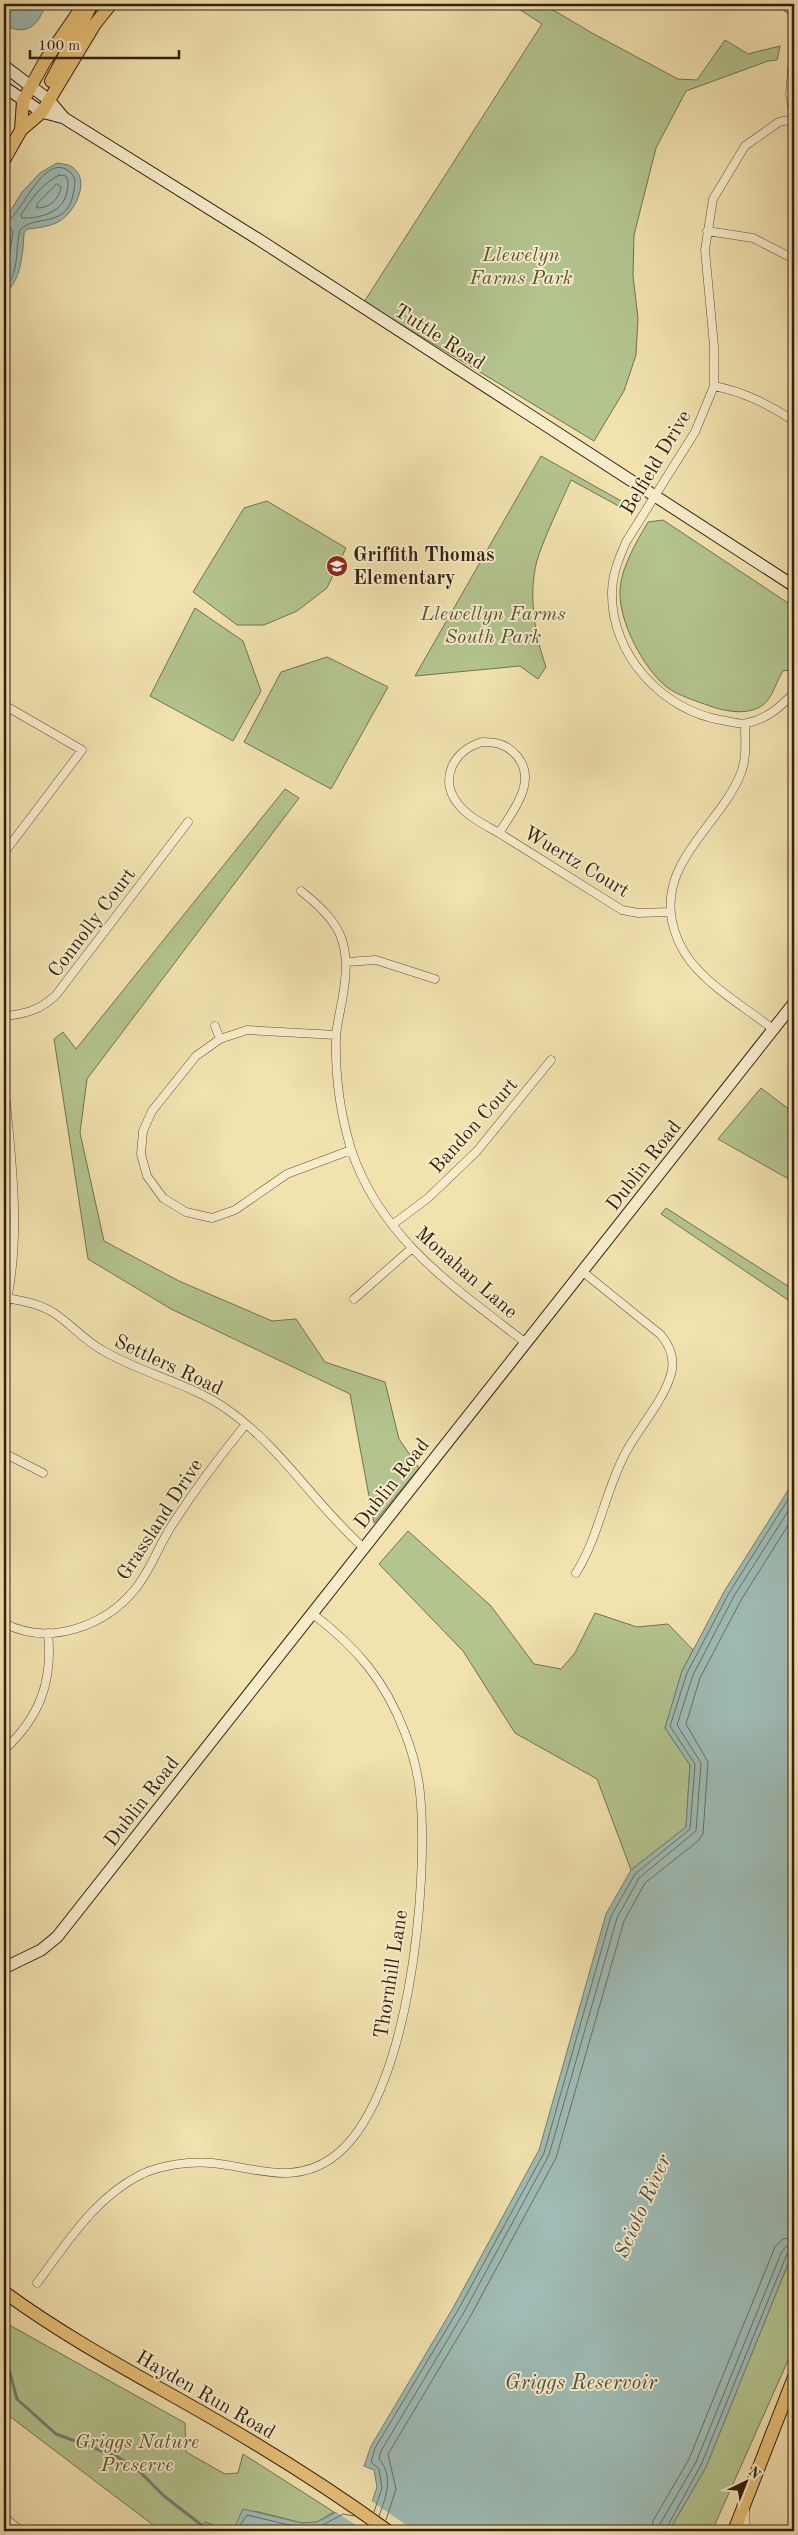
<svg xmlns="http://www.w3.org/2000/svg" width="798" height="2535" font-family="'Old Standard TT',serif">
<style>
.green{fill:#b3c48f;stroke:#737250}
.water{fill:#9ebcb5;stroke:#737d73}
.pier{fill:#f1e2ae}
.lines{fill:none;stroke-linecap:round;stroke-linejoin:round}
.shore{stroke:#686e62;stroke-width:1}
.stream{stroke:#737d73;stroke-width:3}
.minor-casing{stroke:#625038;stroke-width:9}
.tertiary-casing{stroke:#625038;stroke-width:12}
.secondary-casing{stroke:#331f10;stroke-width:13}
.primary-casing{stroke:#331f10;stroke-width:14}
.minor{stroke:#f6ecca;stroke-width:8}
.tertiary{stroke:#f6ecca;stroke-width:10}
.secondary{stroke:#f6ecca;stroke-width:11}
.primary{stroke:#e8c177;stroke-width:12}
.labels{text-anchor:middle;stroke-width:4;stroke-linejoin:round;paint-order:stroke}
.park-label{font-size:20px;font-style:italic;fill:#595136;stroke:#f6ecca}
.street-label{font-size:20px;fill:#331f10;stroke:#f6ecca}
.poi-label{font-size:20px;font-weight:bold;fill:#331f10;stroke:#f6ecca;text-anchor:start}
.water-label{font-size:21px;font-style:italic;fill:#534e42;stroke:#f6ecca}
</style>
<rect width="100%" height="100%" fill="#f1e2ae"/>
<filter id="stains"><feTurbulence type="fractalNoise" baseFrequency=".004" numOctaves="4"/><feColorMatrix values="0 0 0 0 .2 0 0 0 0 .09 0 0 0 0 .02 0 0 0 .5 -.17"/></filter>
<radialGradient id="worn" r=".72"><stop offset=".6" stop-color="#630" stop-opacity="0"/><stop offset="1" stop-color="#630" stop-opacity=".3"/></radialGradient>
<path class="green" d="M511,4H543L592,33L678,79L697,80L725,40L748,54L780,46L777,60L768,61L686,91L656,148L634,235L633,276L638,318L636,355L624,391L594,441L364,302L542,24Z
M541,456L623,502L624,509L571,480C560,505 548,529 539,554C527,589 534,633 546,667L538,679L520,666L415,676Z
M267,501L346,548L327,588L297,611L264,625H237L193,592L244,508Z
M663,520L794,607V669L783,671C775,683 772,702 758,708C744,715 724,711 710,706C696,701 680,696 668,688C644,670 619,622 620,592C620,569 637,541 648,522Z
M195,608L243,641L261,691L233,741L150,696Z
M327,657L388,687L331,789L244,742L281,672Z
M285,789L299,798L87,1079L80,1133L104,1241L179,1281L272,1321L296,1319L325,1362L385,1382L399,1439L419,1468L374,1523L350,1394L171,1309L88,1259L54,1039L63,1032L76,1049Z
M761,1088L794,1113V1182L718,1139Z
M666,1208L794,1290V1304L661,1214Z
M408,1531L491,1606L534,1664L561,1669L575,1653L595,1613L637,1627L668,1624L693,1650L682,1671L665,1728L690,1765L686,1827L631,1870L597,1779L515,1733L463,1651L379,1564Z
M794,2249V2347L712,2531H669L706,2467Z
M4,2322L185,2423L186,2452L225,2474L238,2473L243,2454L334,2512L317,2522L302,2523L255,2511L229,2531L205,2522L201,2526V2531H161L4,2412Z"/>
<path class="water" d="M4,4H46C38,25 28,37 4,25Z
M57,163C62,164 68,164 72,167C92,180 74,214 58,222C48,227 37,228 27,229L24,233C23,255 21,280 4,295V221L22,192L40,173Z
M794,1481V2249L706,2467L669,2531H201V2526L205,2522L229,2531L236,2524L243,2509L302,2523L317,2522L344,2508L368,2514L377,2487L374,2470L364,2466L371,2446L453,2308L539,2150L606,1914L631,1870L686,1827L690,1765L665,1728L682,1671L725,1590Z"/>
<path class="pier" d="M370,2500L415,2531H365L333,2510L344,2506L366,2511Z"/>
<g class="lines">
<path class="shore" d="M59,175L66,176C69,181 68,185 67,192C64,212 39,219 22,218L21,215C31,199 42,184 59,175Z
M57,184L61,187C59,199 50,208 37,208V204Z
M4,223C20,221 43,149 70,172C76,177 75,183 74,190C68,231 35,213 20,230C15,248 20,275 4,288
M4,229H11L13,231L8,267L4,280
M374,2512L382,2488L379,2469L371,2462L375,2448L458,2310L544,2153L611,1916L635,1874L690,1829L695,1764L670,1726L687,1673L729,1593L794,1490
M379,2516C386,2497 394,2476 379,2459L381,2451L463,2314L549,2155L617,1918L639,1878L696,1831L701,1763L677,1725L693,1675L734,1596L794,1502
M386,2520L396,2489L388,2454L470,2317L556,2158L624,1921L645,1883L698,1841L703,1834L708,1762L686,1724L700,1678L741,1600L794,1516
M236,2531L247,2515L302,2528L319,2527L343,2514L354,2516
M651,2531L653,2521L689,2459L775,2247L783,2239L794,2237
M659,2531L660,2524L696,2462L782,2251L787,2246L794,2244
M665,2531L701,2465L787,2254L794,2251"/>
<path class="stream" d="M4,2351L17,2399L56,2434L116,2456L139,2471L164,2496L204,2527"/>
<g class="minor-casing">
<path id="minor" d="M794,119L790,94L794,46
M707,231L753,238L794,259
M714,386C744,392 768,404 794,421
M794,693C780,707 767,719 747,723C740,725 729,721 721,720C662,710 611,654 612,593C612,575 619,558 626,542L695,432L714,386V346L705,250L713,199L745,146L779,122L794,119
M4,705L82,750L4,853
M745,724C745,741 747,757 741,773C721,824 660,860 672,921C675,936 681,949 691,962C713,989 746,1008 773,1029
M482,742C496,742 507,744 517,756C538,781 513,811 499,833C485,825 468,817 458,804C438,779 454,750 482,742Z
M499,833L622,910L638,913L670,912
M301,891C341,923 352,943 343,995C341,1008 337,1023 336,1036C335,1074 340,1113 351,1149C380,1238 455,1288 526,1343
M347,962L376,960L435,979
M4,1016C26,1014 40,1010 56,995L188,822
M215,1026L220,1039
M336,1035L247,1030L220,1039L196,1056L152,1111L143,1131L141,1154L147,1176L163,1198L186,1212L212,1218L235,1210L287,1174L351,1150
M4,1082C11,1158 23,1237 4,1313
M392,1225L428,1198L477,1151L551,1060
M7,1298C23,1301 40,1304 54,1313C71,1324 84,1340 102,1350C142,1374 190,1383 228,1410C282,1448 315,1505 364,1548
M354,1299L411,1249
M4,1453L43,1473
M576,1573C598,1538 604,1497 622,1460C635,1431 662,1405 671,1374C675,1360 670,1346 661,1335L583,1272
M4,1623C49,1647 106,1626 136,1588C152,1568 160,1542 174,1522C196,1488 220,1456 246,1424
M4,1750C40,1717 53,1681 48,1633
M37,2283C67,2243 95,2197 142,2174C162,2165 189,2161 212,2163C254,2167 292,2186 332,2158C410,2103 429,1882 420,1793C418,1773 412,1751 405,1733C385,1680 357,1648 313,1614
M745,2508L746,2531
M4,2517L21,2531"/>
</g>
<g class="tertiary-casing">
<path id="tertiary" d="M785,4L794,11"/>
</g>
<g class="secondary-casing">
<path id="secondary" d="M4,66L49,100L64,118
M4,87L42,112L64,118L261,241L794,586
M4,1968L41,1950L57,1937L794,1003"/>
</g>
<g class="primary-casing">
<path id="primary" d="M51,81L92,4
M21,130L23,101L45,61L84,4
M4,160L21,130L42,112L95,24L111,4
M4,2292C68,2339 137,2375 205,2414C268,2450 330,2489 388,2531
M734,2531L794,2377"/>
</g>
<use href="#minor" class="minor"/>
<use href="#tertiary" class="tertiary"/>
<use href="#secondary" class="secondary"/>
<use href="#primary" class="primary"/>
</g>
<defs>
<g id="school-disc" transform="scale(1.125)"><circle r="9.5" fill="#8f2418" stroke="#f6ecca"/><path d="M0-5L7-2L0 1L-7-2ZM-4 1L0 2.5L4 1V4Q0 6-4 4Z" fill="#fff"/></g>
</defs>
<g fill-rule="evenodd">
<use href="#school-disc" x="337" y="566"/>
</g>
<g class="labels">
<g class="park-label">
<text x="521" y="261">Llewelyn<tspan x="521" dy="23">Farms Park</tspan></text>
<text x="493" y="620">Llewellyn Farms<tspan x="493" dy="23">South Park</tspan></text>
<text x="137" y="2448">Griggs Nature<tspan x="137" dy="23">Preserve</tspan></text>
</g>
<g class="street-label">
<text transform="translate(440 336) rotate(33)" y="7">Tuttle Road</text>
<text transform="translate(655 462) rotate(-59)" y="7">Belfield Drive</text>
<text transform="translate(577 861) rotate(31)" y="7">Wuertz Court</text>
<text transform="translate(91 922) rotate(-53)" y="7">Connolly Court</text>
<text transform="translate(473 1125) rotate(-48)" y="7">Bandon Court</text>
<text transform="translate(643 1165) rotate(-52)" y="7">Dublin Road</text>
<text transform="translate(467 1272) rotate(41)" y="7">Monahan Lane</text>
<text transform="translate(169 1364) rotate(25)" y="7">Settlers Road</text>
<text transform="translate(391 1483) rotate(-52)" y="7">Dublin Road</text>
<text transform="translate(159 1519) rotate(-57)" y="7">Grassland Drive</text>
<text transform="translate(141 1801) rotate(-52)" y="7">Dublin Road</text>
<text transform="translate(390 1974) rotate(-81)" y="7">Thornhill Lane</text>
<text transform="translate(206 2394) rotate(30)" y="7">Hayden Run Road</text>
</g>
<g class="poi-label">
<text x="353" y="561">Griffith Thomas<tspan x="353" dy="23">Elementary</tspan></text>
</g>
<g class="water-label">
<text transform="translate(642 2206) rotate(-66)" y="7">Scioto River</text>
<text x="581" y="2389">Griggs Reservoir</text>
</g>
</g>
<rect width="798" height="2535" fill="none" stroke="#f1e2ae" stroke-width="20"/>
<rect x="5" y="5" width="788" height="2525" fill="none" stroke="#331f10" stroke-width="2.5"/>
<rect x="10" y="10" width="778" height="2515" fill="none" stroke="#331f10"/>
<g transform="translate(746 2482) rotate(43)" stroke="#f6ecca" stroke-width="4" paint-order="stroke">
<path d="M0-4L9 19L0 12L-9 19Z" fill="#331f10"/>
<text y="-8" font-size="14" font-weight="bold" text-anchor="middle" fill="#331f10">N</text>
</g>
<path d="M30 50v8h149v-8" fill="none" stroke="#331f10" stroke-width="2.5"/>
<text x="38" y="50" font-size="15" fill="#331f10" stroke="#f6ecca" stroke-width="4" paint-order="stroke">100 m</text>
<rect width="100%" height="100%" filter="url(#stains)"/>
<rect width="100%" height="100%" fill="url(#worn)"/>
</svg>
